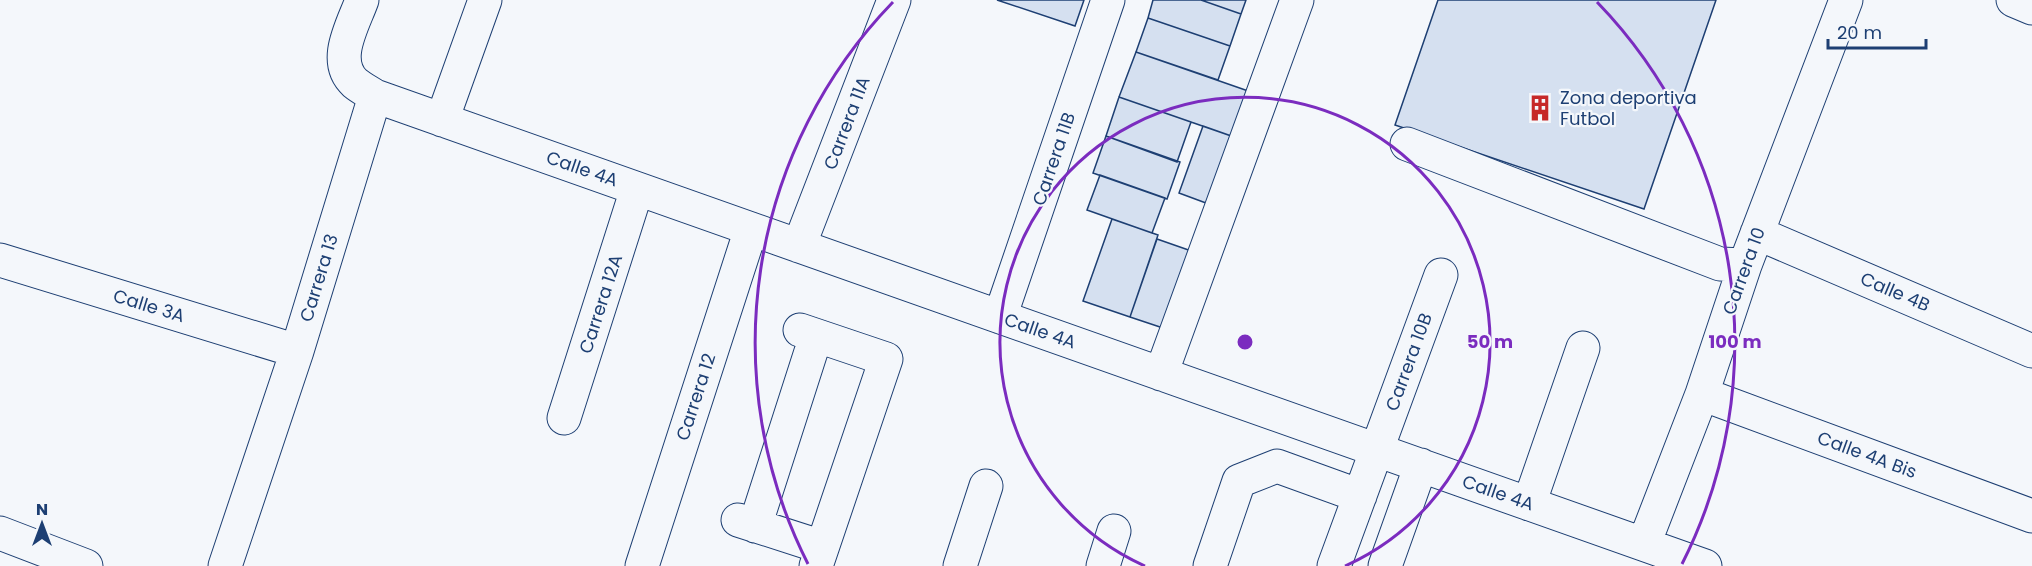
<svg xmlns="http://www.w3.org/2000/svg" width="2032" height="566" font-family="Poppins,sans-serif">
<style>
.building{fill:#d5e0f0;stroke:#1d3f73;stroke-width:1.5}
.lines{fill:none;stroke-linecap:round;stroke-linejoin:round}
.minor-casing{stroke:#1d3f73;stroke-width:35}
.minor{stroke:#f4f7fb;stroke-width:33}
.ring{fill:none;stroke:#7b2cbf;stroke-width:3}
.labels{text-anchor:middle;stroke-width:4.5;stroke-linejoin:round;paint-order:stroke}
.poi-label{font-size:18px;fill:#1d3f73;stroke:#f4f7fb;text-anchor:start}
.street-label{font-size:18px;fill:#1d3f73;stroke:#f4f7fb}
.centre{fill:#7b2cbf;stroke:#f4f7fb;stroke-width:3}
.ring-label{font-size:18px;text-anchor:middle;font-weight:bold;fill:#7b2cbf;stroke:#f4f7fb;stroke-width:4.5;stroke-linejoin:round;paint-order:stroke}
</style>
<rect width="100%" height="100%" fill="#f4f7fb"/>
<path class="building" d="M997,0H1084L1075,26Z
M1153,0H1201L1241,14L1230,46L1148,18Z
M1201,0H1246L1241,14Z
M1438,0H1716L1644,209L1395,125Z
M1148,18L1230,46L1218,80L1136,52Z
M1136,52L1254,93L1237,138L1119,97Z
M1119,97L1191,122L1177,162L1106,136Z
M1203,126L1237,138L1214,206L1179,193Z
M1106,136L1180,162L1167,199L1093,173Z
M1100,175L1165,198L1152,233L1087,210Z
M1112,219L1158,235L1130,317L1083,301Z
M1157,239L1200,254L1172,331L1130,317Z"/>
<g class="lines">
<g class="minor-casing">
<path id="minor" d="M362,0C353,25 331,61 355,83C361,88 369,92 375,96L1705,566
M2013,0L2032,8
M442,120L485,0
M1407,144L1720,264L1745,265
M1757,233L2032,351
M799,246L894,0
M0,260L297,351
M1000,317L1108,0
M800,330L886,359L816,566
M1161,374L1297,0
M1702,394L2032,516
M564,418L637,189
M1529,504L1583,348
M738,520L822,547
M755,526L816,336
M0,533L86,566
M1644,544L1702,394L1745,265L1846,0
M225,566L297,351L375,96
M642,566L751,229
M960,566L986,486
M1103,566L1114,531
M1210,566L1239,481L1277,466L1360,496
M1334,566L1441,275
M1385,566L1421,465"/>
</g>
<use href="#minor" class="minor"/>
</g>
<g class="ring">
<path d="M1145 566A245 245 0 1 1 1345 566"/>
<path d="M808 564A490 490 0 0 1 893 2M1597 2A490 490 0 0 1 1682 564"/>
</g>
<defs>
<g id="building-bare" transform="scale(2.07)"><path d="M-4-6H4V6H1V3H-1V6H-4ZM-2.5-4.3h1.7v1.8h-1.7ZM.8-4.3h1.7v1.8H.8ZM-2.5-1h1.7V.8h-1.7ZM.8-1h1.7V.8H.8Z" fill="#c62828" stroke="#f4f7fb" stroke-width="2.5" paint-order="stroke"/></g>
</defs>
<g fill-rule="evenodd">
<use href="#building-bare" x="1540" y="108"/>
</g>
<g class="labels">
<g class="poi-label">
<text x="1560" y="104">Zona deportiva<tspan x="1560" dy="21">Futbol</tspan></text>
</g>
<g class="street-label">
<text transform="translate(847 123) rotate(-69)" y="6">Carrera 11A</text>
<text transform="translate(1054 159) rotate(-71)" y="6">Carrera 11B</text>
<text transform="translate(582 169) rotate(19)" y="6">Calle 4A</text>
<text transform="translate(1744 271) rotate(-70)" y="6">Carrera 10</text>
<text transform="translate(319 278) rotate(-73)" y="6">Carrera 13</text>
<text transform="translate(1895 292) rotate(23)" y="6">Calle 4B</text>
<text transform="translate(601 304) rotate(-72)" y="6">Carrera 12A</text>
<text transform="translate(149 306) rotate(17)" y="6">Calle 3A</text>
<text transform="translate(1040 331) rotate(19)" y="6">Calle 4A</text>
<text transform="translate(1409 362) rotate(-70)" y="6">Carrera 10B</text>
<text transform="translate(696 397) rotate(-72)" y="6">Carrera 12</text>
<text transform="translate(1867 455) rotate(20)" y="6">Calle 4A Bis</text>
<text transform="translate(1498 493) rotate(19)" y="6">Calle 4A</text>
</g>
</g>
<circle cx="1245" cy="342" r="9" class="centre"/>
<g class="ring-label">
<text x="1490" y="348">50 m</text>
<text x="1735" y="348">100 m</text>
</g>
<g transform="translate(42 524)" stroke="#f4f7fb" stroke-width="4.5" paint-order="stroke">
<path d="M0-4.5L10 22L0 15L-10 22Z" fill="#1d3f73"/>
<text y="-9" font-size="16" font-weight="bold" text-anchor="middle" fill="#1d3f73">N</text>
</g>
<path d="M1828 39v9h98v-9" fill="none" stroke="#1d3f73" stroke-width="3"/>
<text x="1837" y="39" font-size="18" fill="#1d3f73" stroke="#f4f7fb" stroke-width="4.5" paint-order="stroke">20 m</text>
</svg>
